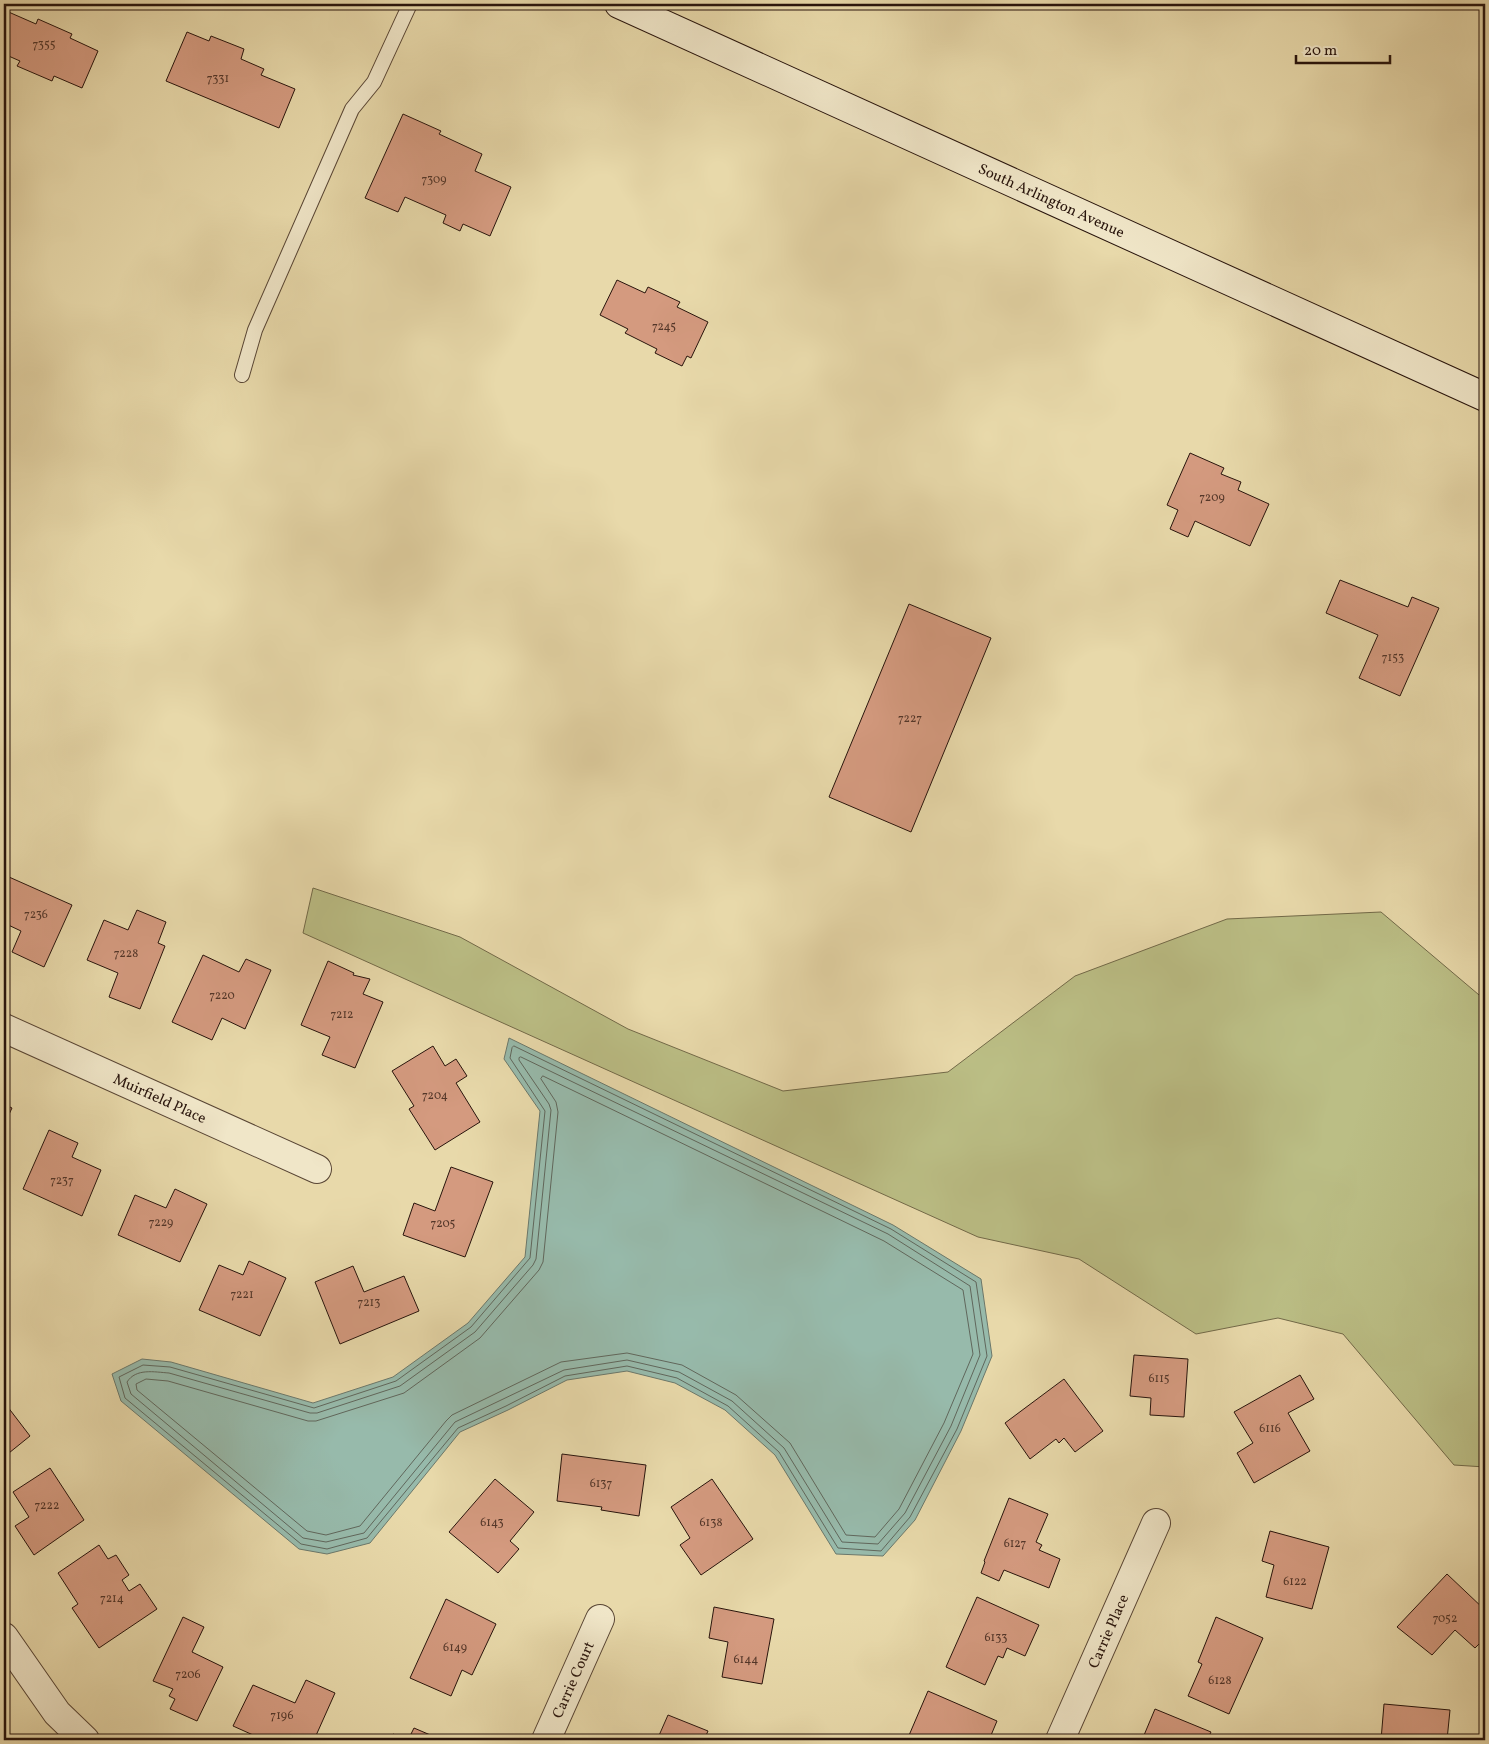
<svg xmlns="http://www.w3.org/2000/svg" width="1489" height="1744" font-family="Vollkorn,serif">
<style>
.green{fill:#bbbe85;stroke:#726948}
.water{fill:#97baab;stroke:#6b786b}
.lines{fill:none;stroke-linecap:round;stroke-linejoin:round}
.shore{stroke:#60675c;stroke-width:1}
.building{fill:#d49a7f;stroke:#28140c}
.lane-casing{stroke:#584534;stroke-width:16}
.street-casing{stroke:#584534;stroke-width:30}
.secondary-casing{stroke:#28140c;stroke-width:30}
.lane{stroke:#f0e6c8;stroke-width:14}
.street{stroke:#f0e6c8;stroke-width:28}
.secondary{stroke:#f0e6c8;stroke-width:28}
.labels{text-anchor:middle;stroke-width:4.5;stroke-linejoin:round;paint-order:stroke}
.number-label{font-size:12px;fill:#533629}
.street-label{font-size:15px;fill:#28140c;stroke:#f0e6c8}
</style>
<rect width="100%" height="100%" fill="#e8d9aa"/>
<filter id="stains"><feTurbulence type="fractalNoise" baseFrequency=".004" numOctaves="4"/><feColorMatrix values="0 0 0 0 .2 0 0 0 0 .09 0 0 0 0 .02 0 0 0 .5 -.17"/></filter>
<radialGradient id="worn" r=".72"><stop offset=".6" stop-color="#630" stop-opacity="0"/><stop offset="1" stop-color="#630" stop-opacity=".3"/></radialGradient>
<path class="green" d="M313,888L460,937L628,1029L783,1091L948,1072L1075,976L1227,919L1381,912L1485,1000V1467L1454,1465L1343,1334L1278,1318L1196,1334L1079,1259L978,1237L303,933Z"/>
<path class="water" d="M509,1038L893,1225L981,1279L992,1356L961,1431L915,1520L883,1556L836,1554L775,1455L725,1410L675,1383L627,1371L567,1380L508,1410L460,1432L370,1543L327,1554L299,1549L121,1401L112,1374L142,1359L171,1362L313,1403L393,1377L468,1323L525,1257L540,1111L504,1059Z"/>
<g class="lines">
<path class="shore" d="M514,1046L891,1229L976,1282L987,1356L957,1429L910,1517L881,1551L838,1548L779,1452L728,1406L677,1378L627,1366L565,1376L506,1406L458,1428L367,1538L327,1549L301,1544L125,1398L119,1377L143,1365L170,1367L314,1408L396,1381L471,1327L530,1258L545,1111L510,1058L512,1048Z
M521,1057L888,1234L970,1286L980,1355L951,1426L905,1513L878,1544L842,1542L784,1448L732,1401L679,1372L627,1360L564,1370L455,1422L364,1533L326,1542L303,1538L131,1394L127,1382C136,1368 154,1372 169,1373L310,1413H317L400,1386L475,1332L533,1265L536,1259L551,1110L549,1104L519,1060V1058Z
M543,1076L884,1241L963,1290L973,1354L944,1423L899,1509L875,1537L846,1535L790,1443L736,1395L682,1365L627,1353L561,1362L452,1415L446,1421L360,1526L326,1535L307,1531L137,1390L136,1384L146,1379L168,1381L308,1421H316L404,1393L480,1338L539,1270L543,1262L558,1112L556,1102L541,1079Z"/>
</g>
<path class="building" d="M4,10L36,24L38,19L72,34L70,38L98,51L82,88L54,76L52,81L17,66L20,61L4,54Z
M187,32L209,41L211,36L244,49L241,59L264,69L261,75L295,89L279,128L166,81Z
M403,114L441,131L439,134L482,154L475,171L511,187L490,236L463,224L460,231L443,223L446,215L405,197L398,212L365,198Z
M617,280L645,293L648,287L680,302L677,307L708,322L691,358L687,356L682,366L655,353L657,349L625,333L628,329L600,315Z
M1190,453L1224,468L1221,474L1241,482L1238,490L1269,504L1250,546L1195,521L1188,537L1170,529L1178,510L1167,505Z
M1340,580L1408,607L1412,597L1439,608L1400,696L1359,678L1378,635L1326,613Z
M909,604L991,638L911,832L829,797Z
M9,877L72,905L44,967L12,952L21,931L4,923V888Z
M137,910L166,922L158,943L165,946L140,1009L109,997L118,973L87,960L104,920L128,930Z
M203,955L239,972L246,959L271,970L245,1029L222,1018L212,1040L172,1022Z
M328,961L354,973L353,975L370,979L363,994L383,1002L355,1068L322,1055L330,1037L301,1025Z
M433,1046L445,1066L456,1059L467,1076L456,1083L480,1122L435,1150L409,1109L414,1106L392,1071Z
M4,1104L12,1108L4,1125Z
M49,1130L78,1143L72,1157L101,1170L82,1216L23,1189Z
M451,1167L493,1182L465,1257L403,1235L414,1203L435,1211Z
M175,1189L207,1204L180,1262L118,1235L135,1195L166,1208Z
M249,1261L286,1278L260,1336L199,1310L219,1265L243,1275Z
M353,1266L364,1292L404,1276L419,1311L340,1344L315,1282Z
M1134,1355L1188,1359L1184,1417L1150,1415L1151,1398L1130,1396Z
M1300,1375L1314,1399L1288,1413L1310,1451L1254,1483L1237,1453L1253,1443L1234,1412Z
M1064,1379L1103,1431L1075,1452L1064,1438L1059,1443L1056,1439L1030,1459L1005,1423Z
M4,1402L30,1436L4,1457Z
M562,1454L646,1465L639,1516L601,1510L602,1507L557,1501Z
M50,1468L84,1520L34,1555L15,1526L29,1517L13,1492Z
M495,1479L534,1512L510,1541L519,1549L498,1573L449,1532Z
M712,1479L753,1539L701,1575L680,1545L690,1538L671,1507Z
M1009,1498L1048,1514L1036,1542L1042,1545L1039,1550L1060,1559L1049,1588L1004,1570L999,1581L981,1573L985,1562L984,1561Z
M1270,1531L1329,1547L1312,1609L1266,1597L1274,1565L1262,1561Z
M99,1545L108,1559L116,1555L129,1575L122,1580L129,1591L140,1584L157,1609L99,1648L72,1608L78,1604L58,1573Z
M1447,1574L1485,1610V1638L1475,1648L1455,1630L1432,1655L1397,1627Z
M977,1597L1039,1625L1025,1656L1007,1648L1003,1658L998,1656L985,1685L946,1667Z
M446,1599L496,1624L472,1675L462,1670L451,1696L410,1678Z
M714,1607L774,1619L762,1684L722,1677L728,1642L709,1638Z
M183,1617L204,1627L192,1652L223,1667L197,1721L170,1709L175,1699L169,1696L173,1689L153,1681Z
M1216,1617L1263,1638L1229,1714L1188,1696L1202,1664L1198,1662Z
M306,1680L335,1693L314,1740H262V1739L233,1726L253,1685L295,1703Z
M928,1691L997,1721L989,1740H907Z
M1384,1704L1450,1710L1447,1740H1381Z
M1155,1709L1211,1732L1207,1740H1142Z
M668,1715L708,1731L704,1740H657Z
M414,1728L442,1740H408Z
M393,1734L407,1740H390Z
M626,1736L636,1740H625Z"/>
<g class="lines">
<g class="lane-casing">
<path id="lane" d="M242,375L255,330L352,109L374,82L410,4"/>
</g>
<g class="street-casing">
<g id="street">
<path id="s1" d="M4,1028L317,1169"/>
<path d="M4,1637L57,1713L85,1740"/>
<path id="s2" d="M546,1740L600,1619"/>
<path id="s3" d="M1060,1740L1156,1523"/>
</g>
</g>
<g class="secondary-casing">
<g id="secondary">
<path id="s4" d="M619,4L1485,397"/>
</g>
</g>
<use href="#lane" class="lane"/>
<use href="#street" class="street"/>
<use href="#secondary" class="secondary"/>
</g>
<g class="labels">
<g class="number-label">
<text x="44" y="48">7355</text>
<text x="218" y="82">7331</text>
<text x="434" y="183">7309</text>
<text x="664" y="330">7245</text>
<text x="1212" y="501">7209</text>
<text x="1393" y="661">7153</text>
<text x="910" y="722">7227</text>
<text x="36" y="918">7236</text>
<text x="126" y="957">7228</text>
<text x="222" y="999">7220</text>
<text x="342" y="1018">7212</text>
<text x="435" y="1099">7204</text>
<text x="62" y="1184">7237</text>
<text x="161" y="1226">7229</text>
<text x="443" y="1227">7205</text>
<text x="242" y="1298">7221</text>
<text x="369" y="1306">7213</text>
<text x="1159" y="1382">6115</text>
<text x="1270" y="1432">6116</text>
<text x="601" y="1487">6137</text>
<text x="47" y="1509">7222</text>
<text x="492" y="1526">6143</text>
<text x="711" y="1526">6138</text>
<text x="1015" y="1547">6127</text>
<text x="1295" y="1585">6122</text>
<text x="112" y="1602">7214</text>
<text x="1445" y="1622">7052</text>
<text x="996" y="1641">6133</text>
<text x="455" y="1651">6149</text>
<text x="746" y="1663">6144</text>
<text x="188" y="1678">7206</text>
<text x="1220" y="1684">6128</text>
<text x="282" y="1719">7196</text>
</g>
<g class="street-label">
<text dy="5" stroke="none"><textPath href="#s4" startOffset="475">South Arlington Avenue</textPath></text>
<text dy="5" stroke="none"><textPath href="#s1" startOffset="171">Muirfield Place</textPath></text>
<text dy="5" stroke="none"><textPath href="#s3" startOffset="119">Carrie Place</textPath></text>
<text dy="5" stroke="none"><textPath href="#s2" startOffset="66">Carrie Court</textPath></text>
</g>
</g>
<rect width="1489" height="1744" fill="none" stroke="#e8d9aa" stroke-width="20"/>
<rect x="5" y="5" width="1479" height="1734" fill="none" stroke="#28140c" stroke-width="2.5"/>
<rect x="10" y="10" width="1469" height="1724" fill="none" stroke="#28140c"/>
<path d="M1296 55v8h94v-8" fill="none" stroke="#28140c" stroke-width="2.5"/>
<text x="1304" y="55" font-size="15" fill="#28140c" stroke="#f0e6c8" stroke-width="4" paint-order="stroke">20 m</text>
<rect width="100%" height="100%" filter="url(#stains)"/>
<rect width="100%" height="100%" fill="url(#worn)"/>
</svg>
